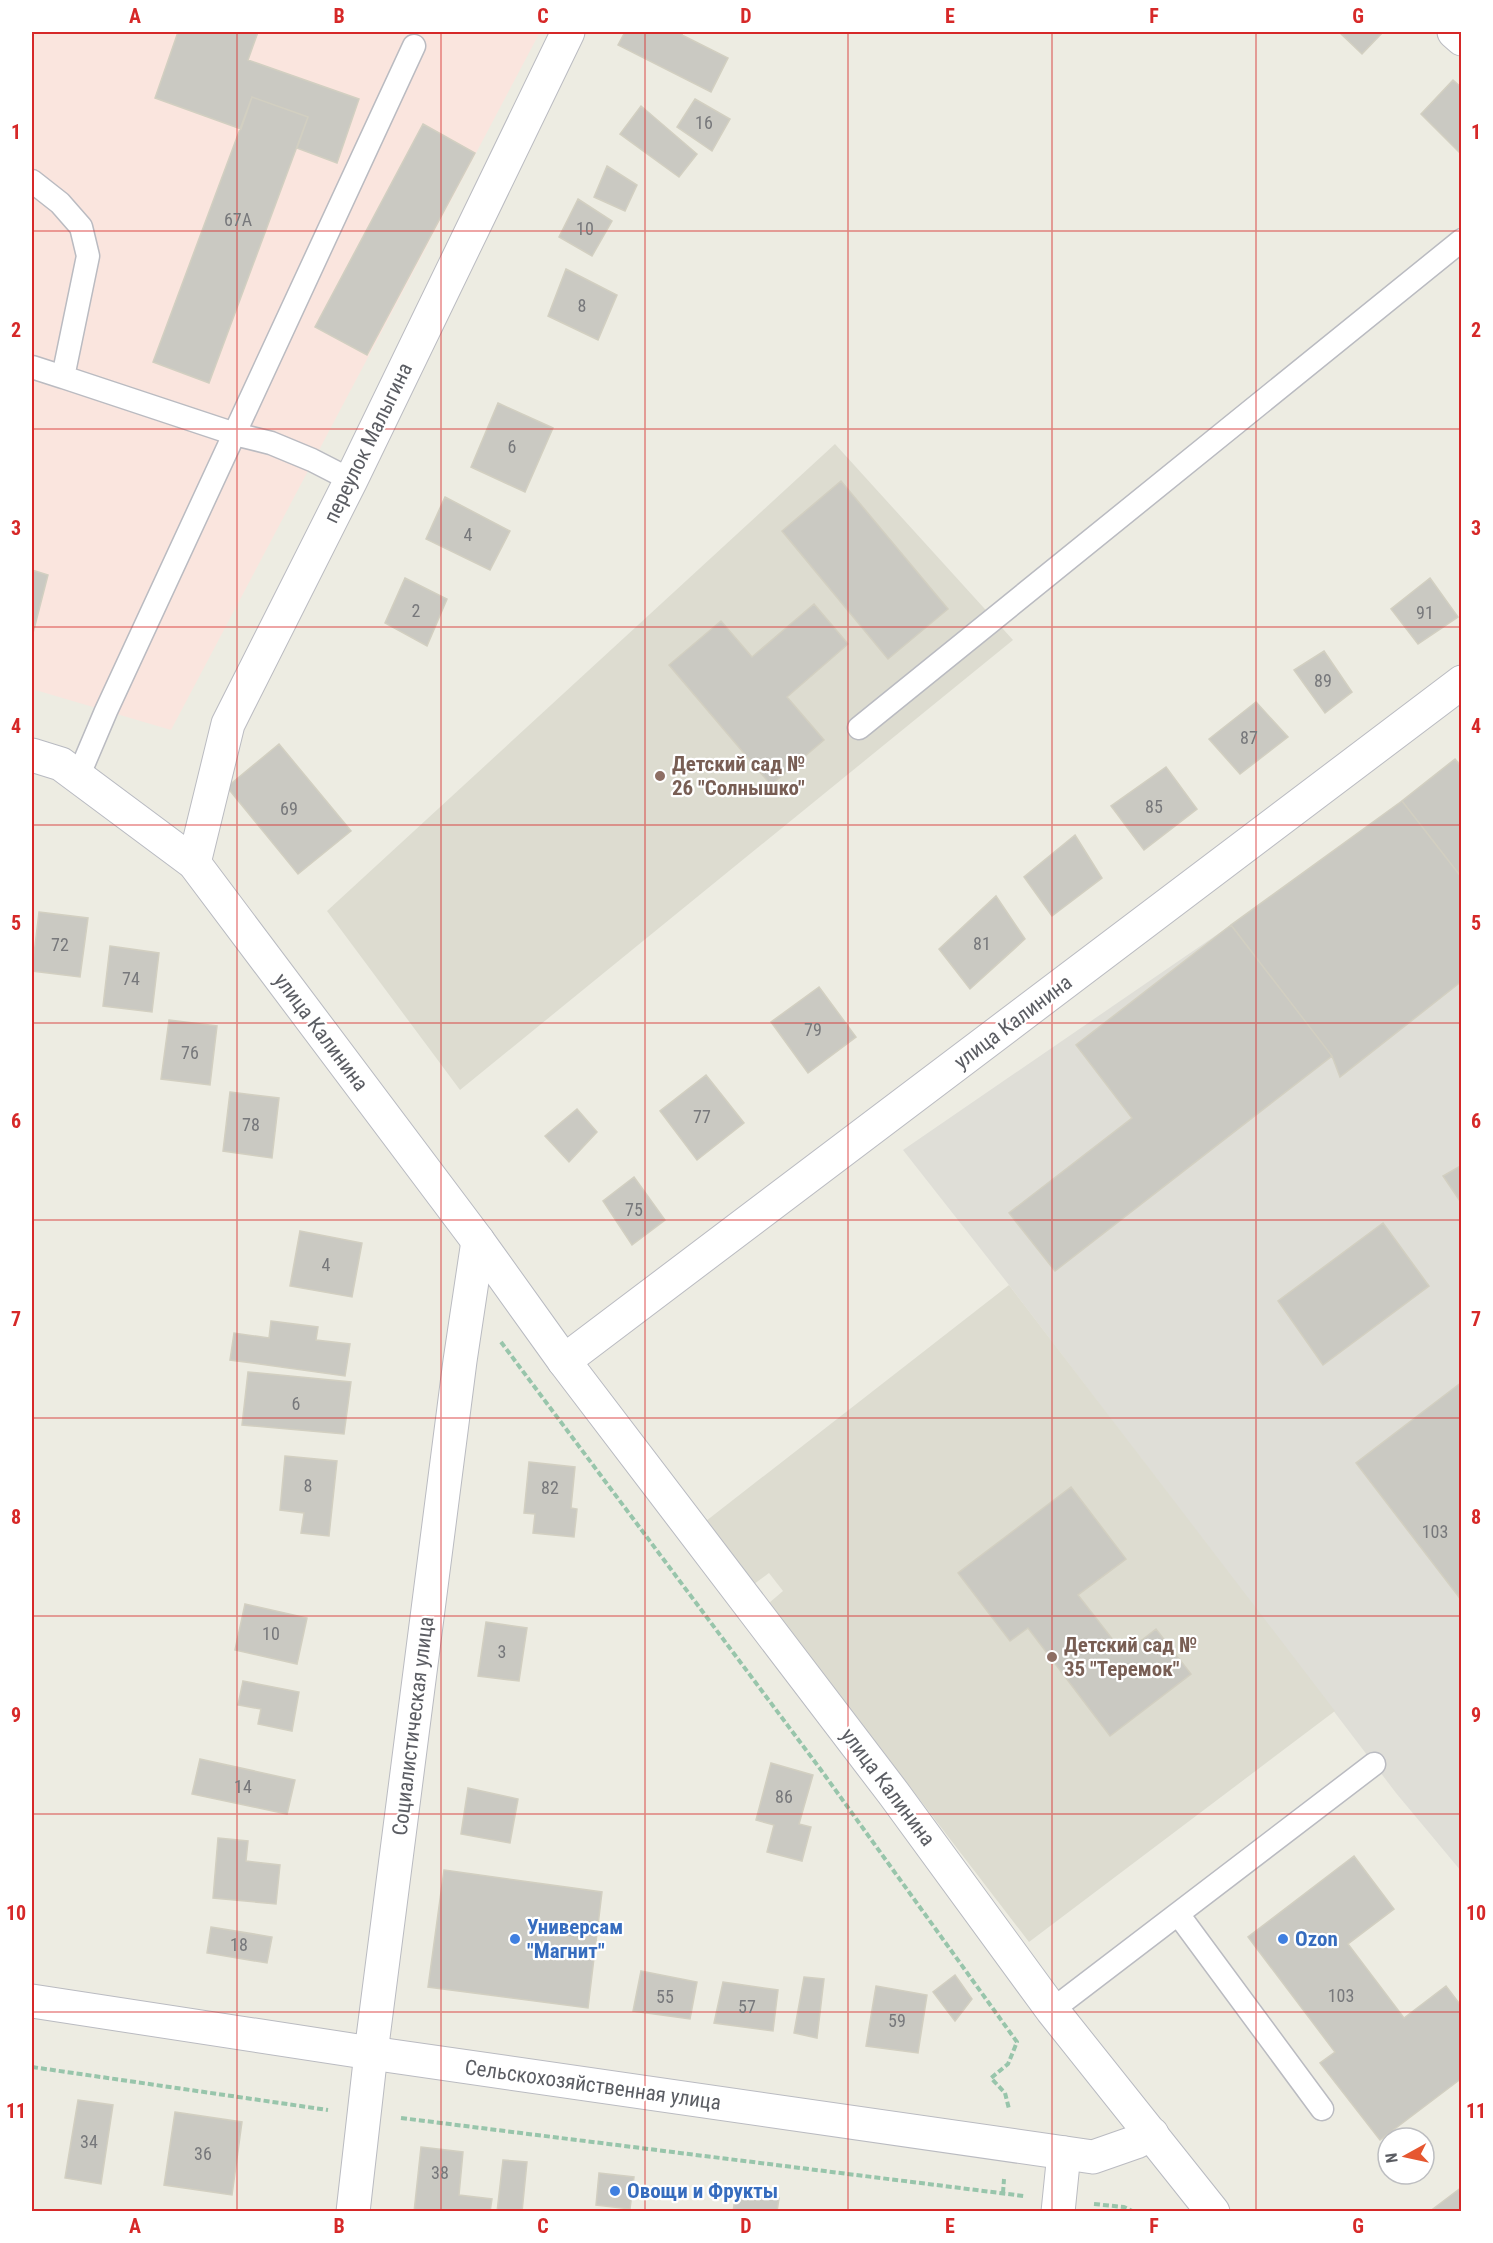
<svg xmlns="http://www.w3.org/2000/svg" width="1493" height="2243" font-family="'Roboto Condensed',sans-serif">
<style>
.industrial{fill:#dfded7}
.education{fill:#dddcd0}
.medical{fill:#fae5de}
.building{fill:#cac9c2;stroke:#d2cfc1;stroke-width:1.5}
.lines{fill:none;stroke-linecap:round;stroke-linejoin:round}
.service-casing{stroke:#babbc1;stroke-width:25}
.pedestrian-casing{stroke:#babbc1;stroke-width:35}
.minor-casing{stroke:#babbc1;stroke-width:35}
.tertiary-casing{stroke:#babbc1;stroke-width:35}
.secondary-casing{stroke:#b8bac1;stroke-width:35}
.path{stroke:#98c5ab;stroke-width:4;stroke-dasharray:6 3;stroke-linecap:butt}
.service{stroke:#fff;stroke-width:22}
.pedestrian{stroke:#fff;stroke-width:33}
.minor{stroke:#fff;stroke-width:33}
.tertiary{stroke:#fff;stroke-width:33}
.secondary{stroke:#fff;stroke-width:33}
.grid{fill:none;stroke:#d62828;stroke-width:1.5;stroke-opacity:0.55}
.education-dot{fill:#8d6e63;stroke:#fff;stroke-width:2}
.shop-dot{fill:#3f7fe0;stroke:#fff;stroke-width:2}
.labels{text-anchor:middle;stroke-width:4.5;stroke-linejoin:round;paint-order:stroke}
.number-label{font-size:18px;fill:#77787b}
.street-label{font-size:21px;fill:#5b5d63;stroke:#fff}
.education-label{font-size:21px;font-weight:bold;fill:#785e54;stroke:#fff;text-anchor:start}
.shop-label{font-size:21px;font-weight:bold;fill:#366cbe;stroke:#fff;text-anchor:start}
.neatline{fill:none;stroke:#d62828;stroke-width:2}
.grid-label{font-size:20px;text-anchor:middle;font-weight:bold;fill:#d62828}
</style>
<rect width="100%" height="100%" fill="#edece2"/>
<path class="industrial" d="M1455,759L1461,763V1871L1396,1793L1009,1285L903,1150L1231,925L1402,801Z"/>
<path class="education" d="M835,444L1013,640L460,1090L327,911Z
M1009,1285L1335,1711L1029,1942L769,1603L783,1591L769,1573L754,1584L706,1521Z"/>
<path class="medical" d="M32,32H540L171,730L32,689Z"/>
<path class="building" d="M178,32H258L248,60L359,99L337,163L297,148L308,117L252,97L241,129L155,98Z
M625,32H683L682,35L728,58L711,92L618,45Z
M1339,32H1383L1362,54Z
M1453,80L1462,88V155L1421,114Z
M252,97L308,117L209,383L153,362Z
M695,99L730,119L712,151L677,127Z
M641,106L697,154L679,177L620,134Z
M423,124L475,153L367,355L315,327Z
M607,166L637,185L625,211L594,197Z
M578,199L612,221L592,256L559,237Z
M566,269L617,295L598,340L548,316Z
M498,403L553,428L525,492L471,467Z
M841,481L948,609L888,659L782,531Z
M445,497L510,531L490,570L426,539Z
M32,570L48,575L32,637Z
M405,578L447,599L427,646L385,623Z
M1430,578L1458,617L1418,644L1391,609Z
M814,604L848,644L787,697L824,740L771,785L669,665L721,621L752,657Z
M1324,651L1352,692L1325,713L1294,670Z
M1256,702L1288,737L1240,774L1209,739Z
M279,744L351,831L298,874L227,787Z
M1455,759L1462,768V878L1402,801Z
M1166,767L1197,809L1144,850L1111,806Z
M1402,801L1462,878V981L1340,1077L1332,1056L1231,925Z
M1075,835L1102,878L1052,916L1024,877Z
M996,896L1025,939L970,989L939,949Z
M39,912L88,918L80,977L32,971Z
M1231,925L1332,1056L1055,1271L1009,1213L1132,1118L1076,1045Z
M110,946L159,953L152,1012L103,1006Z
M819,987L856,1037L808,1073L771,1022Z
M169,1020L217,1026L210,1085L161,1079Z
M706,1075L744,1123L697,1160L660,1111Z
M230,1092L279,1098L272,1158L223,1151Z
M577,1109L597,1132L569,1162L545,1136Z
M1462,1165V1204L1443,1176Z
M634,1177L665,1220L632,1245L603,1201Z
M1383,1223L1429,1286L1323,1365L1278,1301Z
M300,1231L362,1243L352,1297L290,1286Z
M271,1321L318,1327L316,1340L350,1344L345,1376L230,1360L234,1333L269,1338Z
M248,1372L351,1382L344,1434L242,1425Z
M1462,1382V1601L1356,1463Z
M285,1456L337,1461L329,1536L301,1533L304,1513L280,1510Z
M529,1462L575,1467L571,1508L577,1509L574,1537L533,1533L535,1514L524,1513Z
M1071,1487L1126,1559L1078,1595L1124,1654L1156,1629L1191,1674L1110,1736L1028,1628L1010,1641L958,1573Z
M245,1604L307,1618L297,1664L235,1650Z
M486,1622L527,1628L519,1681L478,1676Z
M243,1681L299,1692L292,1731L258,1724L261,1709L238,1705Z
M200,1759L295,1780L287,1814L192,1794Z
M771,1763L813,1775L799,1824L811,1827L802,1861L767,1852L774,1825L756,1820Z
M468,1788L518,1799L510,1843L461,1834Z
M218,1838L248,1841L246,1861L280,1865L276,1904L213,1898Z
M1354,1856L1394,1909L1348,1944L1404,2018L1446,1986L1462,2007V2078L1380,2140L1320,2063L1335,2052L1248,1937Z
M444,1870L602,1892L588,2008L428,1987Z
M211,1927L272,1937L267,1963L207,1953Z
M641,1971L697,1982L690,2019L633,2011Z
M955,1975L972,1999L955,2021L933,1992Z
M804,1977L824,1979L817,2038L794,2033Z
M723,1982L778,1990L773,2031L714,2023Z
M876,1986L927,1995L918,2053L866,2046Z
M78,2100L113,2105L101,2184L65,2178Z
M175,2112L242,2122L232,2195L164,2185Z
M421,2147L463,2152L459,2195L492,2199L490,2212H414Z
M503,2160L527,2162L522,2212H497Z
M599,2173L634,2177L630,2209L596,2205Z
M1462,2187V2212H1429Z
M736,2191L779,2198L777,2212H733Z"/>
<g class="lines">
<g class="service-casing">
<path id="service" d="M32,181L60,203L81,227L88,256L63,377L235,434L271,443L312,460L351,480
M32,367L63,377
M859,728L1462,240
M78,777L106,711L414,46
M1178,1914L1322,2109
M1052,2010L1374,1764"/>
</g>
<g class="pedestrian-casing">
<path id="pedestrian" d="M564,1361L1462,682"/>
</g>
<g class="minor-casing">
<path id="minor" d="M1454,32L1462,39
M194,863L228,724L351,480L568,32
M353,2212L371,2053L460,1361L478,1241
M1058,2212L1064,2153"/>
</g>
<g class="tertiary-casing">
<path id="tertiary" d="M32,2001L371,2053L1093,2157L1136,2142L1152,2134"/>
</g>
<g class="secondary-casing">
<path id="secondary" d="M32,755L61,764L194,863L478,1241L564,1361L894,1794L1052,2010L1213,2212"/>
</g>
<path class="path" d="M501,1342L821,1770L1017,2042L1008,2064L991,2078L1005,2093L1009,2109
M32,2067L328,2110
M401,2118L1024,2196
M1003,2193L1004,2179
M1094,2204L1124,2207L1134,2212"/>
<use href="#service" class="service"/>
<use href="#pedestrian" class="pedestrian"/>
<use href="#minor" class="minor"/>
<use href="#tertiary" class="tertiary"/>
<use href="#secondary" class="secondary"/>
</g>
<path class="grid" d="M237,32V2212M441,32V2212M645,32V2212M848,32V2212M1052,32V2212M1256,32V2212M32,231H1462M32,429H1462M32,627H1462M32,825H1462M32,1023H1462M32,1220H1462M32,1418H1462M32,1616H1462M32,1814H1462M32,2012H1462"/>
<g class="education-dot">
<circle cx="660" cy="776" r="6"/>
<circle cx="1052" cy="1657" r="6"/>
</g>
<g class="shop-dot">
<circle cx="515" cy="1939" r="6"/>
<circle cx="1283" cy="1939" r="6"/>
<circle cx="615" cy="2191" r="6"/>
</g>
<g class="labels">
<g class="number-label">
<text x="704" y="129">16</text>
<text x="238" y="226">67А</text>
<text x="585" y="235">10</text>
<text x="582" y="312">8</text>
<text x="512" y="453">6</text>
<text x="468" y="541">4</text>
<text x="416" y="617">2</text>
<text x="1425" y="619">91</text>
<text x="1323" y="687">89</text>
<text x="1249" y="744">87</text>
<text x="1154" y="813">85</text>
<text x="289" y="815">69</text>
<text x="982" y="950">81</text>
<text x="60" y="951">72</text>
<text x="131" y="985">74</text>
<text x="813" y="1036">79</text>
<text x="190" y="1059">76</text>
<text x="702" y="1123">77</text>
<text x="251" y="1131">78</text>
<text x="634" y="1216">75</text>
<text x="326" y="1271">4</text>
<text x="296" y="1410">6</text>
<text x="308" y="1492">8</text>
<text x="550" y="1494">82</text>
<text x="1435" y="1538">103</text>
<text x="271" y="1640">10</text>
<text x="502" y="1658">3</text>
<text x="243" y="1793">14</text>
<text x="784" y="1803">86</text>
<text x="239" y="1951">18</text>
<text x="1341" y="2002">103</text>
<text x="665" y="2003">55</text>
<text x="747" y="2013">57</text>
<text x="897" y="2027">59</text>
<text x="89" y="2148">34</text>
<text x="203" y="2160">36</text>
<text x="440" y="2179">38</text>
</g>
<g class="street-label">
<text transform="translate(368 443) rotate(-64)" y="7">переулок Малыгина</text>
<text transform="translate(1013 1022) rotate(-37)" y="7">улица Калинина</text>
<text transform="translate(321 1032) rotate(53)" y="7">улица Калинина</text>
<text transform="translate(413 1726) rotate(-83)" y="7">Социалистическая улица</text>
<text transform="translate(888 1787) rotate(53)" y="7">улица Калинина</text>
<text transform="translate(593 2085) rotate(8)" y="7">Сельскохозяйственная улица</text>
</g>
<g class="education-label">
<text x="672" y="771">Детский сад №<tspan x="672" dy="24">26 "Солнышко"</tspan></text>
<text x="1064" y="1652">Детский сад №<tspan x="1064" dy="24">35 "Теремок"</tspan></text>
</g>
<g class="shop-label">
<text x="527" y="1934">Универсам<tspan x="527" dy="24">"Магнит"</tspan></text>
<text x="1295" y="1946">Ozon</text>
<text x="627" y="2198">Овощи и Фрукты</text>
</g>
</g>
<rect width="1493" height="2243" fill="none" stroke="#ffffff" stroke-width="66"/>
<g transform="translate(1406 2156) rotate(262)"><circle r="28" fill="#ffffff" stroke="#bdbec1" stroke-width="1.5"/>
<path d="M0-4.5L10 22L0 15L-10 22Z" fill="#e65730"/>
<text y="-9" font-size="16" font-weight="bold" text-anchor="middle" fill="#5b5d63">N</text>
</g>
<rect x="33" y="33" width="1427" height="2177" class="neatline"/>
<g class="grid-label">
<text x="135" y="23">A</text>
<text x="339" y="23">B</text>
<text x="543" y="23">C</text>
<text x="746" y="23">D</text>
<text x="950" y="23">E</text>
<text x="1154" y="23">F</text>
<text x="1358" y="23">G</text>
<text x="16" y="139">1</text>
<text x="1476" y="139">1</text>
<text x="16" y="337">2</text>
<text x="1476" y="337">2</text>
<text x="16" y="535">3</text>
<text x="1476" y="535">3</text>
<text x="16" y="733">4</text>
<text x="1476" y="733">4</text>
<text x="16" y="930">5</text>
<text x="1476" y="930">5</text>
<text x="16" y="1128">6</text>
<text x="1476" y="1128">6</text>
<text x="16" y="1326">7</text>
<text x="1476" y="1326">7</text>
<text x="16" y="1524">8</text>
<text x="1476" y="1524">8</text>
<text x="16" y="1722">9</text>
<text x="1476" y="1722">9</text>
<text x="16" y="1920">10</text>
<text x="1476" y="1920">10</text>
<text x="16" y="2118">11</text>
<text x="1476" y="2118">11</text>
<text x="135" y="2233">A</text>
<text x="339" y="2233">B</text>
<text x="543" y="2233">C</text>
<text x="746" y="2233">D</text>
<text x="950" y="2233">E</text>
<text x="1154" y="2233">F</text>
<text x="1358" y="2233">G</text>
</g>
</svg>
